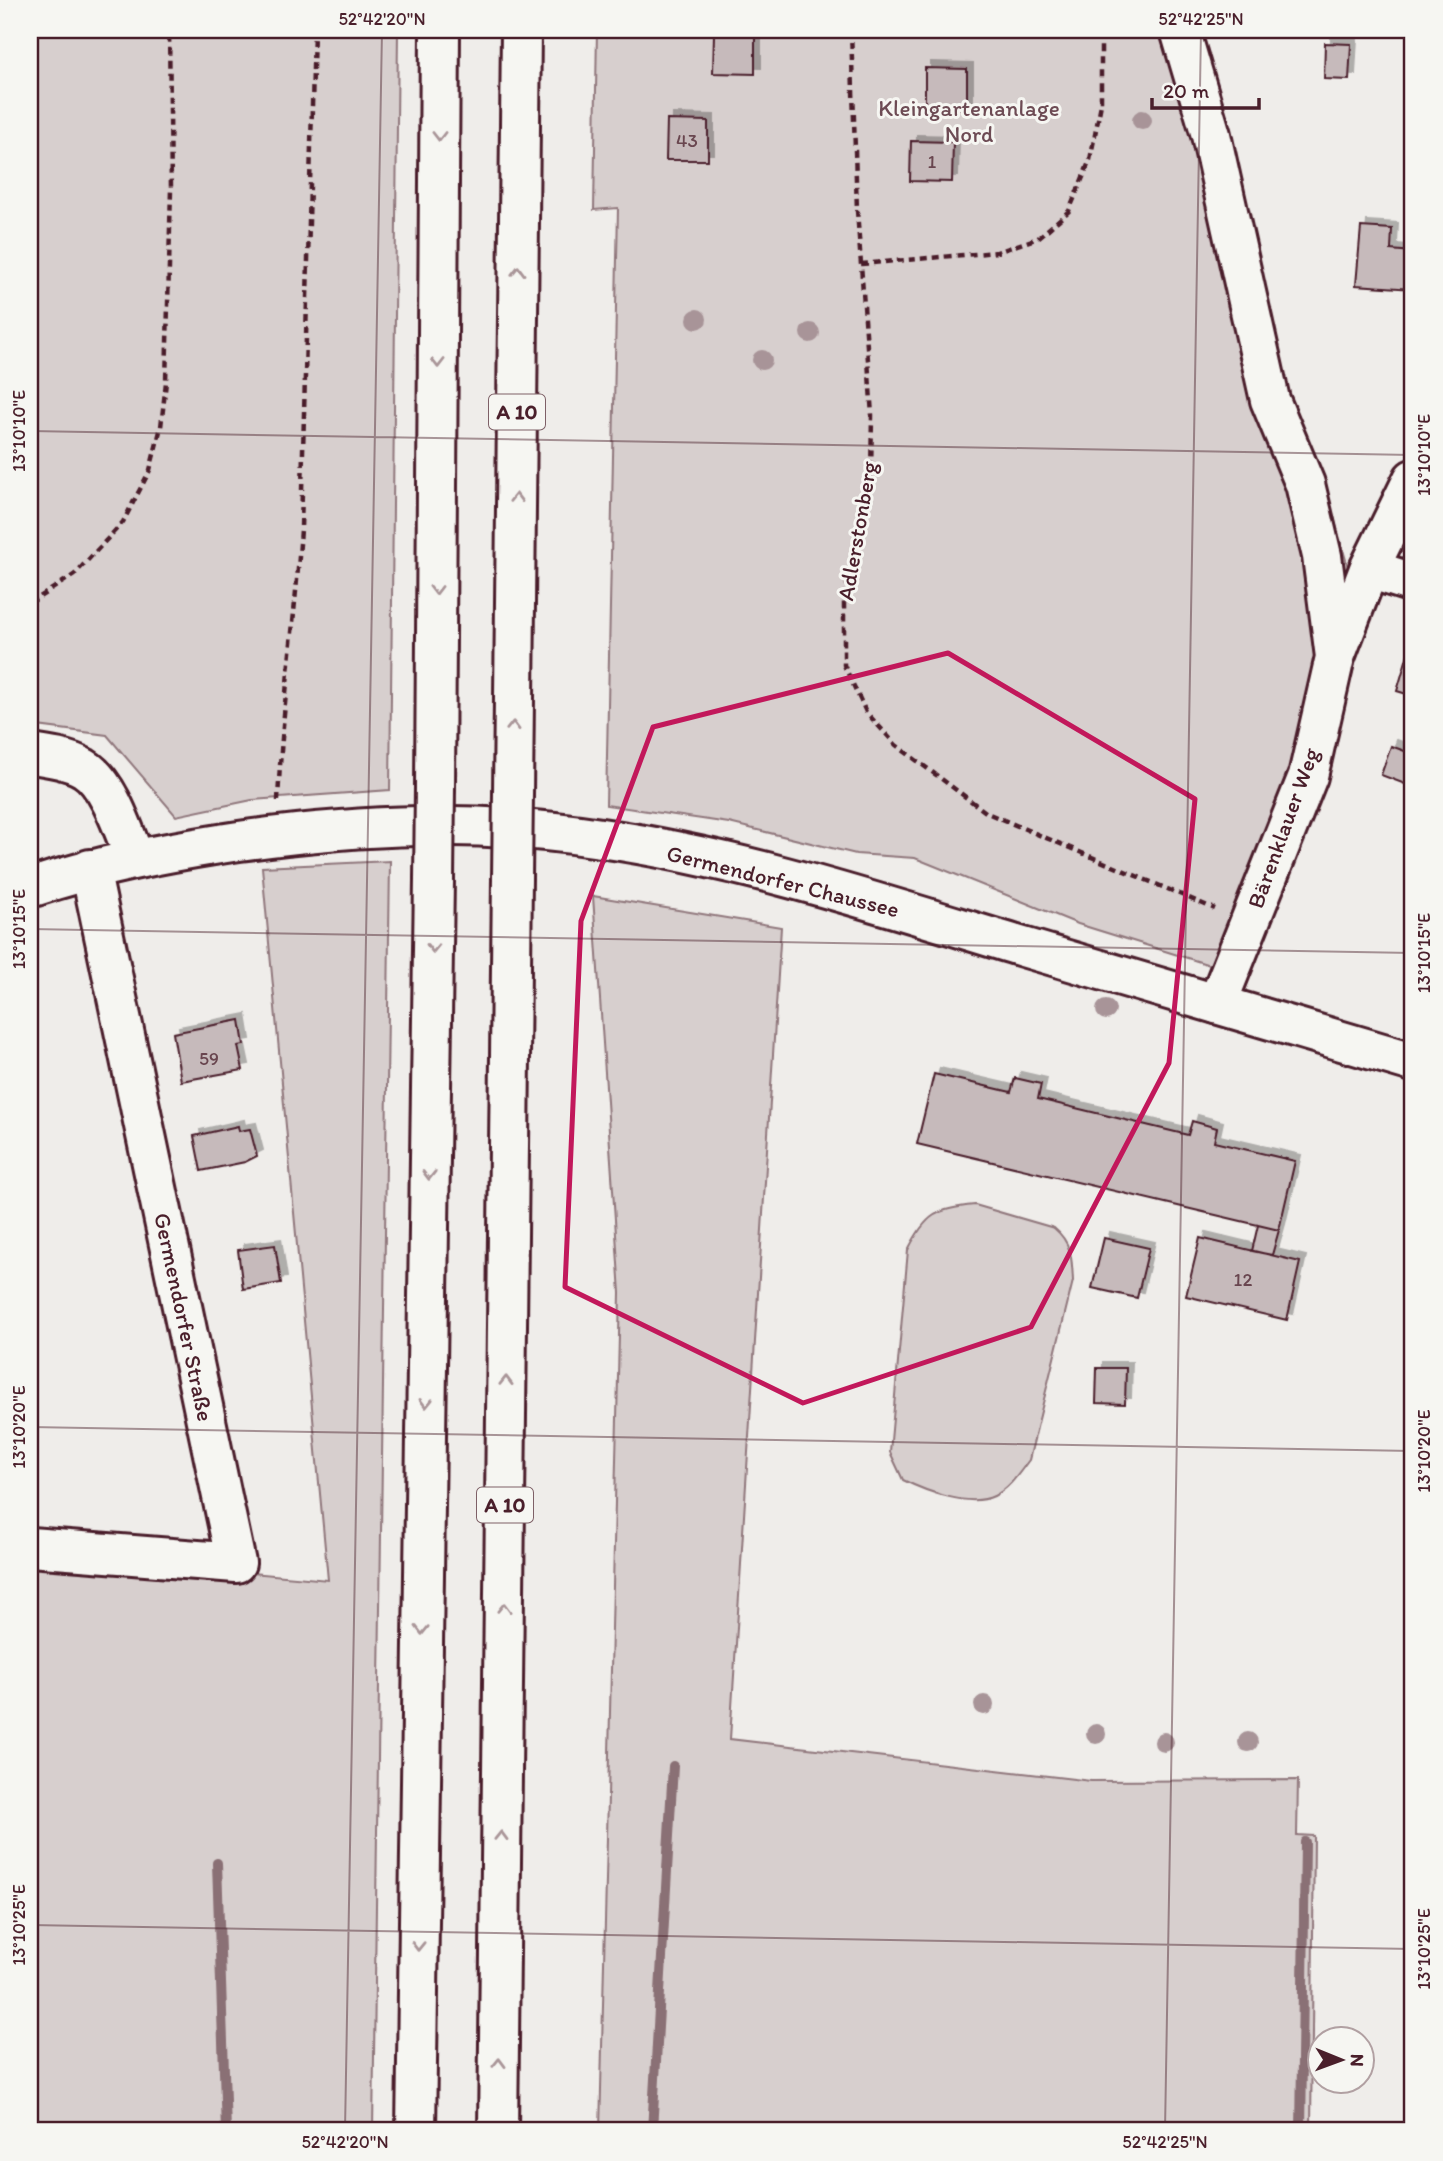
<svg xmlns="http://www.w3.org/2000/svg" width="1443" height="2161" font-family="Itim,sans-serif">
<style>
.green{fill:#d7cfce;stroke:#90777c;stroke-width:2}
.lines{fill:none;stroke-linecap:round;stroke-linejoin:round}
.stream{stroke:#8a6f74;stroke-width:10}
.building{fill:#c6babb;stroke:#4a1f2b;stroke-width:2;filter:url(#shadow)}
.minor-casing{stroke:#4a1f2b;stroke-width:44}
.major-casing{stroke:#4a1f2b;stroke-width:44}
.highway-casing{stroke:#4a1f2b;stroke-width:44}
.path{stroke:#4a1f2b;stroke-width:4.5;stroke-dasharray:7 5;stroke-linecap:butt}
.minor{stroke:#f6f6f2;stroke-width:38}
.major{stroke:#f6f6f2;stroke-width:38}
.highway{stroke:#f6f6f2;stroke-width:38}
.highway-bridge-casing{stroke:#4a1f2b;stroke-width:44;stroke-linecap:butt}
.highway-bridge{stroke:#f6f6f2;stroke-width:38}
.tree{fill:#a89498}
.oneway{stroke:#a99598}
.marked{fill:none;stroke:#c2185b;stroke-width:5;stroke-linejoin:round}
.ticks{fill:none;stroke:#4a1f2b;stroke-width:2;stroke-opacity:0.45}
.labels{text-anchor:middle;stroke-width:6;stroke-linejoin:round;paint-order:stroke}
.number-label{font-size:19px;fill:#69464f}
.shield{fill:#f6f6f2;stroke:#7e6067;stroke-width:2}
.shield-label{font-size:21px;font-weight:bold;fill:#4a1f2b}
.park-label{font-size:23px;fill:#6d4b54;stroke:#f6f6f2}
.street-label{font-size:23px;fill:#4a1f2b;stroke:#f6f6f2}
.neatline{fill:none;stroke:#4a1f2b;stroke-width:2.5}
.ticks-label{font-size:18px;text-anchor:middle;fill:#4a1f2b}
</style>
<defs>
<filter id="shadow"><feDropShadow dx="6" dy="-6" stdDeviation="0" flood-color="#0004"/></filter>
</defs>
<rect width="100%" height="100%" fill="#efedea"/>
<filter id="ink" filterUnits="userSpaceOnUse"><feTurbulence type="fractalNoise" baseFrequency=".0143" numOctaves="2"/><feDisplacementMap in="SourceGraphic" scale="14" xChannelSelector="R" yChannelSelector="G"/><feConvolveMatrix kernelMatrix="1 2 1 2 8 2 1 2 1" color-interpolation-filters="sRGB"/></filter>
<g filter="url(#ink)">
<path class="green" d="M30,30H398L390,790L252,800L176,816L107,735L30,725Z
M597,30H1195L1284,408L1319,465L1365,627L1321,789L1256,962L1213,966L1078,924L915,858L856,854L729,823L606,805L618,208L594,210Z
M390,861L373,2131H30V1553L328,1580L262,867Z
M593,896L781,927L730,1739L1091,1781L1298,1780L1297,1835L1314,1836L1311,2131H600L620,1293Z
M975,1205L1054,1228C1072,1243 1072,1259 1073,1281L1029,1460C1019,1473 1010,1488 994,1496C970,1508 925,1491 903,1480L890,1452L908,1250C926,1214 936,1209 975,1205Z"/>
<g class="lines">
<path class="stream" d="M217,1863L226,2131
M652,2131L673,1766
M1301,2131L1305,1842"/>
</g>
<path class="building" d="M714,34H755V74L713,73Z
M1325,43L1351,44L1349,80L1324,79Z
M925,68L967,69V108H925Z
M667,120L708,121V160H666Z
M911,141L953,142L952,182L910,181Z
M1361,227L1392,229L1391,250L1413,252V289L1356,285Z
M1413,637V696L1397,691Z
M1391,746L1413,754V787L1381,775Z
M240,1020L244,1045L238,1046L243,1070L181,1081L173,1033Z
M934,1074L1011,1092L1015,1078L1041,1084L1038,1099L1188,1135L1192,1121L1217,1128L1214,1142L1295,1161L1279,1230L917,1144Z
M238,1126L239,1131L250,1129L257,1156L245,1162L201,1171L194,1136Z
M1258,1225L1279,1230L1272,1255L1252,1251Z
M1104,1238L1149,1248L1137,1298L1092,1288Z
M1200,1238L1300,1262L1287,1320L1186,1296Z
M275,1245L281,1283L243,1289L238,1250Z
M1097,1368H1126L1125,1404L1096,1403Z"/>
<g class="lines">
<g class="minor-casing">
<path id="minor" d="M1180,30L1211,135L1270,400L1305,484L1322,556L1335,657
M1369,569L1413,583
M30,754C47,756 68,759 84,768C109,783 124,832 135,859
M1217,1004L1308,776L1335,657L1369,569L1413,479
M30,1547L236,1563L90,869"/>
</g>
<g class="major-casing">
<path id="major" d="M30,888C98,865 167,852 239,841C363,824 476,819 601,838C745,859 884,905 1023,947C1153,986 1283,1024 1413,1062"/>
</g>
<g class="highway-casing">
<path id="highway" d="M435,788L440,30
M513,794L521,30
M416,2131L434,880
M498,2131L512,878"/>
</g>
<path class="path" d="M851,30L857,210L872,415L871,476L844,598V665L866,712L896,745L987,813L1215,909
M861,264L997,252L1038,238L1069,211L1090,160L1101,104V30
M30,603L74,575L123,522L150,470L161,427L166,382L171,189L169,30
M278,801C282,710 295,620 301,529L314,30"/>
<use href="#minor" class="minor"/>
<use href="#major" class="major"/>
<use href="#highway" class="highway"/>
<g class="highway-bridge-casing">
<path id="highway-bridge" d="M512,878L513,794
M434,880L435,788"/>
</g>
<use href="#highway-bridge" class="highway-bridge"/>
</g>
<g class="tree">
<circle cx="1142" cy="120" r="10"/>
<circle cx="697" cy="319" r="10"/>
<circle cx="810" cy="333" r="10"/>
<circle cx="762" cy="360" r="10"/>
<circle cx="1106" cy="1010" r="10"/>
<circle cx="984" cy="1705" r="10"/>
<circle cx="1096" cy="1734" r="10"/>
<circle cx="1164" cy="1742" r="10"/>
<circle cx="1248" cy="1742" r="10"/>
</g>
<defs><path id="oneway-chevron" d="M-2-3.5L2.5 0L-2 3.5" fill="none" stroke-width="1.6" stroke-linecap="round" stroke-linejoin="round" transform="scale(1.75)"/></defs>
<g class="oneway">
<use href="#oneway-chevron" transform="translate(439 136) rotate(90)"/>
<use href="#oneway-chevron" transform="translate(518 271) rotate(-89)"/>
<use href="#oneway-chevron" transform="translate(438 363) rotate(90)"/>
<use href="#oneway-chevron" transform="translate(516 498) rotate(-89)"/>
<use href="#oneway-chevron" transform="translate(436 590) rotate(90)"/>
<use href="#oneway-chevron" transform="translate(513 726) rotate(-89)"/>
<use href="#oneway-chevron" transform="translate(433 948) rotate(91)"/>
<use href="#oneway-chevron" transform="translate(429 1175) rotate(91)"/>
<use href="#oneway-chevron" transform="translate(506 1381) rotate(-89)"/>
<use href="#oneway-chevron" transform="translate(426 1403) rotate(91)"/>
<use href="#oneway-chevron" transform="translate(504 1608) rotate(-89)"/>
<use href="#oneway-chevron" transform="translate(422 1630) rotate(91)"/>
<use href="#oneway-chevron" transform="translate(501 1836) rotate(-89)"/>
<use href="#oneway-chevron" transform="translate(418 1946) rotate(91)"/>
<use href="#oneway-chevron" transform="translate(499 2063) rotate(-89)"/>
</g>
</g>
<path class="marked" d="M948,653L1195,799L1169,1063L1031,1327L803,1403L565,1287L581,921L653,727Z"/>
<path class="ticks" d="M30,431L1413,455M30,929L1413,953M30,1427L1413,1451M30,1925L1413,1949M345,2131L382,30M1165,2131L1201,30"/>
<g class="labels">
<g class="number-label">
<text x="687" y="147">43</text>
<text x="932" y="168">1</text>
<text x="209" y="1065">59</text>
<text x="1243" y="1286">12</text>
</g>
<g class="shield">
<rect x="489" y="394.5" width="56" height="35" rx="5"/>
<rect x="477" y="1487.5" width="56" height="35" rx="5"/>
</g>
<g class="shield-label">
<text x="517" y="419">A 10</text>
<text x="505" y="1512">A 10</text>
</g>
<g class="park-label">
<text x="969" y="116">Kleingartenanlage<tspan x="969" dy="26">Nord</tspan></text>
</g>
<g class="street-label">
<text transform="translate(857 531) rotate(-80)" y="8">Adlerstonberg</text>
<text transform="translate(1283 828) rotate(-70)" y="8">Bärenklauer Weg</text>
<text transform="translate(783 881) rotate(14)" y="8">Germendorfer Chaussee</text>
<text transform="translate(184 1317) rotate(78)" y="8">Germendorfer Straße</text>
</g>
</g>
<rect width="1443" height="2161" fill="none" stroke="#f6f6f2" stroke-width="77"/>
<g transform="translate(1341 2060) rotate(91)"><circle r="33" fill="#f6f6f2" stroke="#b1a0a2" stroke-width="2"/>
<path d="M0-5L12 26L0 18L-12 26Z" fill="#4a1f2b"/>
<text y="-10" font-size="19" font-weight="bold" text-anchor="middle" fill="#4a1f2b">N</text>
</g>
<path d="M1152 98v10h107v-10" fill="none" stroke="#4a1f2b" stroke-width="3.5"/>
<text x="1163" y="98" font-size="21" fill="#4a1f2b" stroke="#f6f6f2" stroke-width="5" paint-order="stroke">20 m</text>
<rect x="38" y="38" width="1366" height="2084" class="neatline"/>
<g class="ticks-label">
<text x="382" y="25">52°42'20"N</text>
<text x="1201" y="25">52°42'25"N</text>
<text transform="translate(19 431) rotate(-90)" y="6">13°10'10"E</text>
<text transform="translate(1424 455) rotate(-90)" y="6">13°10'10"E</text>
<text transform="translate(19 929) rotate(-90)" y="6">13°10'15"E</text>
<text transform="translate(1424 953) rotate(-90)" y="6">13°10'15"E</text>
<text transform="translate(19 1427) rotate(-90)" y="6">13°10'20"E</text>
<text transform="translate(1424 1451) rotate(-90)" y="6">13°10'20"E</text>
<text transform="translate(19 1925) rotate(-90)" y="6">13°10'25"E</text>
<text transform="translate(1424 1949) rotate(-90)" y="6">13°10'25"E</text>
<text x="345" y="2148">52°42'20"N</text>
<text x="1165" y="2148">52°42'25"N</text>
</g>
</svg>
